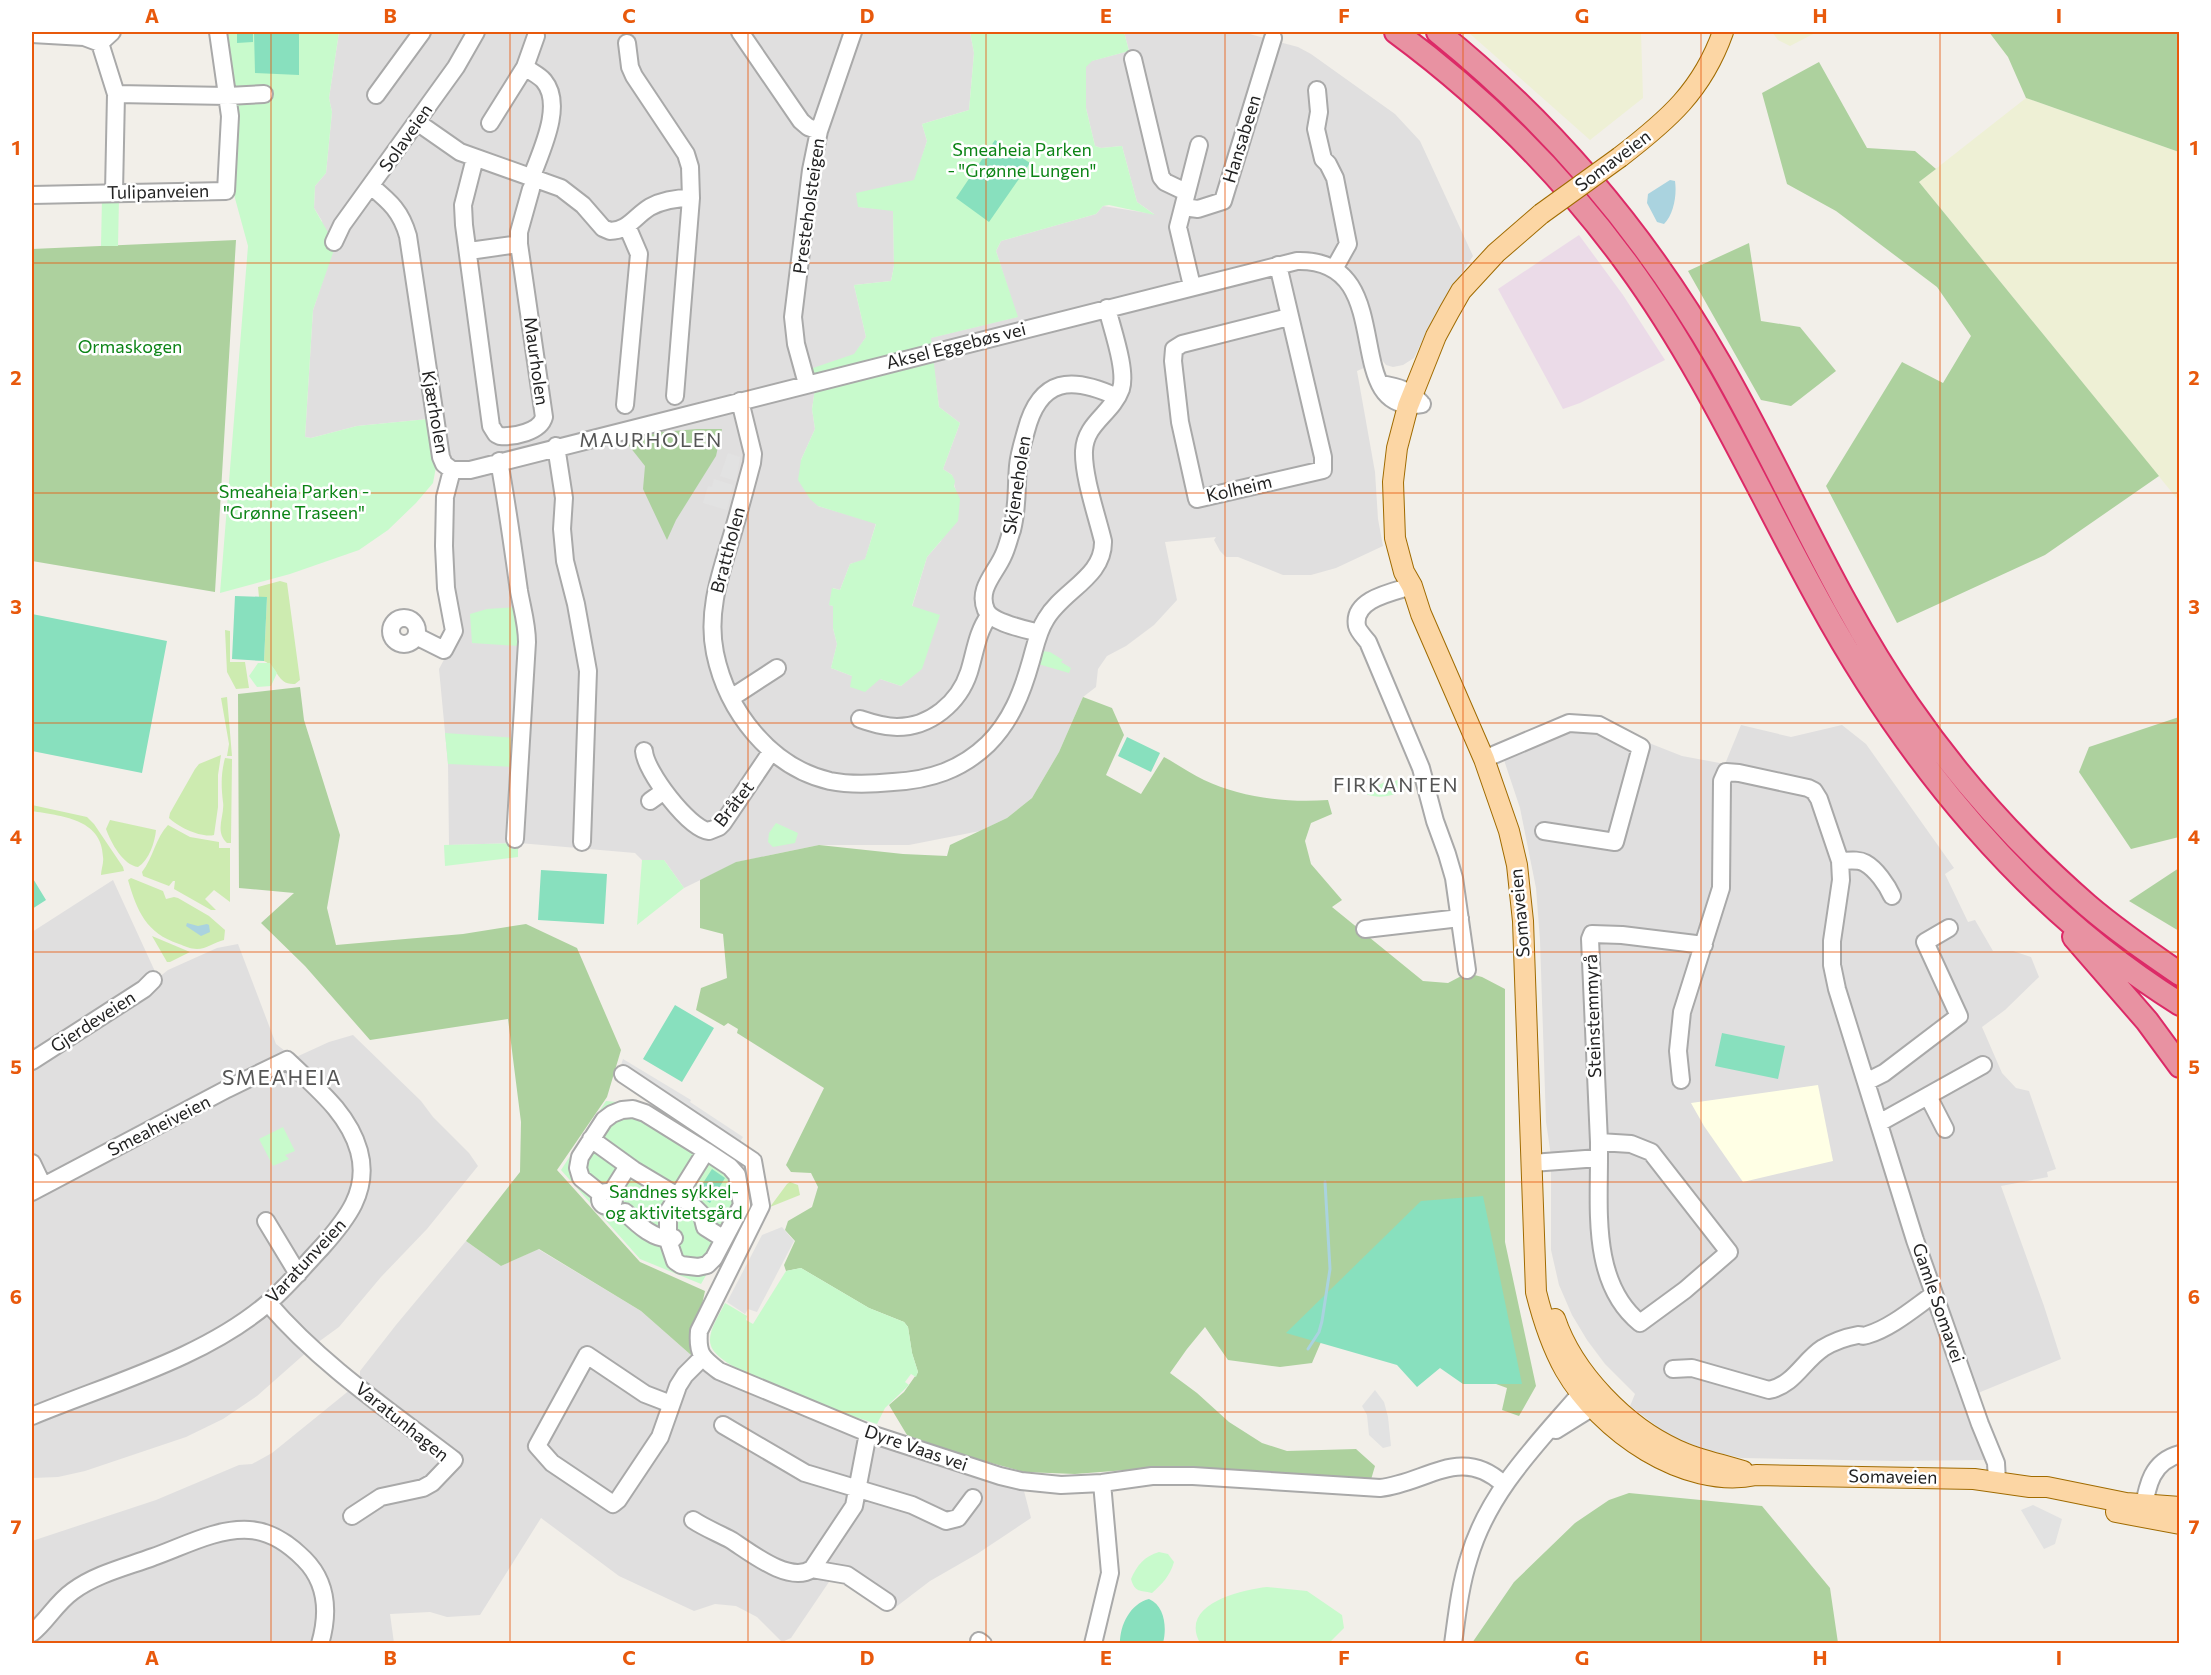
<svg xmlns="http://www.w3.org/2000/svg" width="2211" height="1675" font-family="Commissioner,sans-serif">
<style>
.residential{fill:#e0dfdf}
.industrial{fill:#ebdbe8}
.education{fill:#ffffe5}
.farmland{fill:#eef0d5}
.grass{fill:#cdebb0}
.forest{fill:#add19e}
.park{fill:#c8facc}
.pitch{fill:#88e0be}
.parking{fill:#e2e2e2}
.water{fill:#aad3df}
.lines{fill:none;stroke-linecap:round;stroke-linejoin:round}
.stream{stroke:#aad3df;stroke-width:3}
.minor-casing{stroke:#a9a9a9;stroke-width:20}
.major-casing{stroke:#a06b00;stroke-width:22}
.highway-casing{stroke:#dc2a67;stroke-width:26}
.minor{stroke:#fff;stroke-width:16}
.major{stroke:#fcd6a4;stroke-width:20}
.highway{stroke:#e892a2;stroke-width:22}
.major-bridge-casing{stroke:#a06b00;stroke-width:22;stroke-linecap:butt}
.major-bridge{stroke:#fcd6a4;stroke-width:20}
.grid{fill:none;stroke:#e8590c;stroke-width:1.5;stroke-opacity:0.55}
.labels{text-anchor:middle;stroke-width:5;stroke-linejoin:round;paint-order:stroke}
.street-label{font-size:18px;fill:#222;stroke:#fff}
.park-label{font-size:18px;fill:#0c8416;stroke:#fff}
.neighbourhood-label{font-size:20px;letter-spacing:1.5px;fill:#555;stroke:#fff}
.quarter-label{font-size:21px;letter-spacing:1.5px;fill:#555;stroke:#fff}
.neatline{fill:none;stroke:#e8590c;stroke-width:2}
.grid-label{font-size:20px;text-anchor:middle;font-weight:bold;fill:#e8590c}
</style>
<rect width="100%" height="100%" fill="#f2efe9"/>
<path class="residential" d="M339,32H970L974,53L969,110L922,124L927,141L915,180L859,207L893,210L894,266L891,281L854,285L866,337L854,355L815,389L812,409L815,429L801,460L818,506L876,523L865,560L850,564L840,590L833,588L830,605L833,606V628L837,644L831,668L852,676L880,679L901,686L908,680L912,607L927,557L941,541L957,496L952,475L943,469L960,423L939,407L930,338L1017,317L996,251L1001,241L1096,214L1103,206L1154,214L1137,202L1122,146L1101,148L1095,146L1086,108L1085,67L1091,61L1129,51L1124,32H1242L1298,47L1311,54L1395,114L1420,141L1473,256L1435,314L1414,358L1403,365L1393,367L1386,365L1382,360L1357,371L1375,472L1378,519L1383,546L1336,568L1311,575H1283L1238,557H1226L1220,551L1214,540L1216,537L1165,542L1177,600L1154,625L1126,646L1107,656L1098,669L1096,687L1083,697L1059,752L1032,798L1007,818L980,831L909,845H819L737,862L684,888L664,860H642L635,853L519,843L449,845L448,764L439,669L457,635L451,597V487L428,419L357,426L311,438L305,437L313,310L326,271L322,221L314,208L315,186L326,173L332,112L329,98Z
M1741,725L1791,737L1842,725L1866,744L1954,868L1945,874L1968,922L1975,920L1993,951H2013L2031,957L2039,977L2005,1010L1982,1027L2002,1073L2016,1088L2029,1091L2030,1094L2056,1169L2047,1172L2048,1177L2001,1186L2044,1306L2061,1359L1978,1393L1988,1460L1894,1461L1741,1458L1706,1450L1667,1434L1630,1406L1635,1394L1605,1364L1587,1340L1572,1315L1559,1285L1551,1250V1156L1546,1122L1540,940L1536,888L1520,808L1502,754L1573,728L1616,730L1682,756L1725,764Z
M113,880L158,978L168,970L217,948L238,944L276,1044L294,1058L329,1042L353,1035L421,1101L433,1117L469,1153L478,1166L427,1229L381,1277L339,1327L317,1343L257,1396L223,1419L186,1437L85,1471L58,1477L32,1478V1200L53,1188L32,1150V932Z
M466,1241L501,1266L538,1249L641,1311L691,1355L708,1375L788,1411L875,1445L1024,1491L1031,1518L977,1554L930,1581L892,1610L845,1579L833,1576L791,1638L782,1642L757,1617L736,1606L715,1604L694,1611L619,1576L541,1518L480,1615L447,1617L430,1612L390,1614L394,1643L32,1644V1541L156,1500L239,1465L252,1464L272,1453L351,1389L360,1377V1371L396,1325Z"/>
<path class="industrial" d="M1579,235L1623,295L1665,360L1580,403L1563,409L1498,289Z"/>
<path class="education" d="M1818,1085L1833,1161L1743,1182L1704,1126L1691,1103Z"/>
<path class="farmland" d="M1468,32H1641L1643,98L1590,140Z
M1772,32H1817L1790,46L1778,40Z
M2026,98L2179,152V501L1919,182Z"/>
<path class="grass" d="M280,581L287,583L300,680L295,684C276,685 279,667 264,661L267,597H259L258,587Z
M225,630L230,631V662H245L249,688L236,689L227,672Z
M227,697L232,756H227L229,744L221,698Z
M221,755L218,775V807L214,835C201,838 178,827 169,818L170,813L195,769L199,764Z
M225,758L232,759L231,843H227C214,831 225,816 223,802C221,786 221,773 225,758Z
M32,805L87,817L94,824L123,867L124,871L101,875C101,870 104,863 103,857C102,818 60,816 32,811Z
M110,820L156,830C155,842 149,860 138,867C123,865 111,843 106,829Z
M168,825L190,837L219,842V848H230V902L214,890L205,899L216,910H211L174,889L175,881H173L169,886L143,876L142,872C153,858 156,837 168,825Z
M131,878L163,891L166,899L174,897L178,898L209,916L225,930L224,940C215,942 206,949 197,949C190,949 185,946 179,944C146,933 137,911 128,880Z
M152,936L190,952L170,962H167Z
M790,1182L798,1185L800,1195L770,1207L787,1184Z"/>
<path class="forest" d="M1989,32H2179V152L2026,98L2008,57Z
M1819,62L1867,148L1915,151L1936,169L1919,182L2159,476L2045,555L1897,623L1826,486L1902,362L1943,383L1971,336L1937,287L1836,211L1787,184L1762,93Z
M236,240L215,592L32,561V249Z
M1749,243L1761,321L1800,327L1836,371L1791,406L1761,400L1688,271Z
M697,429H722L716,456L676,520L667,540L643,489L645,466L626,442L638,434Z
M300,687L304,720L340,835L327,908L336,945L463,934L526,924L577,948L621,1050L607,1097L557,1170L640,1262L705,1291L691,1355L641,1311L539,1249L501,1266L466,1241L520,1172L521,1122L508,1019L370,1040L305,966L261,923L294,893L239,888L238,694Z
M1083,697L1112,708L1124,735L1106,775L1141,794L1164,757C1177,764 1191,774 1204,780C1242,798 1288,803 1328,800L1332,814L1311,823L1305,841L1311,864L1342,900L1332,907L1423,981L1448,983L1467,973L1482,977L1505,989V1242L1536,1386L1519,1416L1502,1410L1507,1388L1477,1377L1324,1335L1312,1363L1280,1367L1228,1360L1205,1327L1187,1349L1170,1373L1197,1393L1229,1422L1262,1443L1287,1451L1356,1449L1375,1466L1370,1483L1152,1468L1075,1474L1024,1472L958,1454L907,1435L889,1405L904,1392L918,1372L912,1353L908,1327L904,1322L869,1308L801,1268L786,1271L784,1265L795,1241L785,1230L788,1221L812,1207L818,1187L811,1173L791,1172L786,1165L824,1088L737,1033L738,1029L728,1023L724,1026L696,1010L701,988L727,978L723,934L700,928V880L736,862L819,845L903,854L947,856L950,845L1007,818L1032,798L1059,752Z
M2179,717V837L2131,849L2079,772L2089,747Z
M2179,868V931L2129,901Z
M1629,1493L1762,1506L1830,1588L1838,1643H1472L1514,1582L1575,1523L1609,1500Z"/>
<path class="park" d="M221,32H339L329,98L332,112L326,173L315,186L314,208L329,234L334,250L313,310L305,437L311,438L357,426L428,419L436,467L433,483L416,503L388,530L359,550L290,574L220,593L248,246L233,191Z
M970,32H1124L1129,51L1092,61L1086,67V108L1095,146L1101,148L1122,146L1137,202L1155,215L1109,205L1103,206L1096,214L1001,241L996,251L1018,317L931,338L939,407L960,423L943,469L952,475L955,481L954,486L960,499L958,521L927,557L912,606L940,615L922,669L901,686L880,679L865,692L850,687L852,676L831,668L837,644L833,628V606L829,605L832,588L840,590L850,564L865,559L876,524L818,506L810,499L798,480L801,460L815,429L812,409L815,389L813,368L854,354L866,337L854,285L891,281L894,266L893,211L858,207L856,193L914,180L927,141L922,124L969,110L974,53Z
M102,198H119L118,246H101Z
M516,607L520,646L472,643L470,614L487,609Z
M1042,651L1050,652L1063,660L1061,662L1071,668L1069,673L1038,664Z
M258,663H270L277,673L271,686L257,687L249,676Z
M445,733L516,738L514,767L448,764Z
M1404,777L1409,788C1395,795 1381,800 1366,794V791L1387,781L1391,783Z
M776,823L798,833L795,843L773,847L768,842L769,833Z
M518,843V857L445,866L444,845Z
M642,860H664L684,888L637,925Z
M606,1101L638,1104L739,1168L745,1207L701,1284L640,1259L561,1170Z
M283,1127L295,1151L285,1155L289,1159L273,1166L259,1139Z
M801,1268L869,1308L904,1322L908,1327L912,1353L918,1372L916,1377L911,1374L905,1382L909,1385L885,1408L877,1424C847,1415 720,1373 711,1346C706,1333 720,1314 725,1303L747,1316L746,1320L753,1324L786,1271Z
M1159,1552L1168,1554L1174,1562C1170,1576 1162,1584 1152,1593C1140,1590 1135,1593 1131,1579C1137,1565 1145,1556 1159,1552Z
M1267,1587L1307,1591L1342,1615L1344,1628L1329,1643H1200C1179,1605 1239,1590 1267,1587Z"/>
<path class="pitch" d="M237,32H253V42L237,43Z
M254,32H299V75L255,73Z
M995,140L1030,163L989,222L956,198Z
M235,596L267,597L264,661L232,659Z
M32,614L167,641L142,773L32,751Z
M1127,737L1160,753L1151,772L1118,756Z
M541,870L607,874L604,924L538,920Z
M32,877L46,900L32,909Z
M675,1005L714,1028L682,1082L643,1059Z
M1722,1033L1785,1046L1778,1079L1715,1066Z
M712,1169L725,1178L710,1203L696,1194Z
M1483,1196L1522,1384H1463L1440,1368L1417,1387L1397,1365L1286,1333L1421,1201Z
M1149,1599C1165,1606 1167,1628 1163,1643H1120C1120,1625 1130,1604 1149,1599Z"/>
<path class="parking" d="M728,453L740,457L736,481L720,476Z
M714,479L733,485L727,510L703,503L708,486L712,487Z
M623,1059L691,1100L690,1102L743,1137L738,1145L683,1122L632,1091L624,1083L620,1068Z
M782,1227L794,1241L757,1312L748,1309L745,1314L727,1302L762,1235Z
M1375,1390L1384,1402L1388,1417L1391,1446L1383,1448L1369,1435L1367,1415L1362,1406Z
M2033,1505L2062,1519L2055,1544L2044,1549L2021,1510Z"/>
<path class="water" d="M1670,180L1675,181C1677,194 1674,214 1664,224L1657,222L1647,203L1648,194Z
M187,923L198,926L207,924L209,925L210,932L201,936L186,926Z"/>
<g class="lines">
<path class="stream" d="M1308,1349L1319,1332L1322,1321L1330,1269L1325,1182"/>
<g class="minor-casing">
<path id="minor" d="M740,32L801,121L808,127L819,131
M32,34L84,37L100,43L116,94L228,96L264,94
M100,43L112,32
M627,43L630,67L634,76L686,154L690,167L691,198L675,396
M1133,59L1161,177L1165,182L1186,192
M525,67L536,36
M1317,90L1319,112L1316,129L1323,159L1328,164L1335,178L1348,244L1334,269
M376,95L422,32
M417,122L460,152L561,188L583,205L603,228L610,231C628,231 635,216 650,207C663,200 677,198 691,198
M490,123L525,67C531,72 539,75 544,81C564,105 541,151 532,176
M475,158L463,205L464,225L491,426L496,434L500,436C514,437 540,432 544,417L519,244V232L531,189
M371,186C390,202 401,211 408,236L441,457L444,464L452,470
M114,192L116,94
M32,195L226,191L230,116L218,32
M1183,207L1198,209L1223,201L1273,38
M334,242L342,225L456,67L476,32
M469,251L519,244
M1278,265L1323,457V470L1197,499L1180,422L1173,361L1174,349L1182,344L1289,317
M1192,286L1178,227L1199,145
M807,384L796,344L793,317L811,170L819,131L853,32
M1381,384C1398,387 1410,390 1421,403
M740,401L753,454L752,463C745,489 738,516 730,542C719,578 707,614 715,653C727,711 770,767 830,781C850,785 873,784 893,782C930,780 961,770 988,744C1011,721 1022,693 1031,661C1035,647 1038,631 1046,619C1063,590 1104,577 1103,541C1097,516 1083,476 1084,451C1085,423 1112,414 1121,389C1127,370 1112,329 1107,308
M625,405L639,254L627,226
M556,446L564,498L562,529L565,561L576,604L588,671L582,842
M499,461C507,504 513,548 519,591C522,608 527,624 527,642L515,839
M452,470H470L1297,261C1403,258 1336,417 1422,404
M1412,586C1393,592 1352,599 1357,626C1358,631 1364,637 1368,642L1421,768L1435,821L1447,854L1454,878L1467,970
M391 631a13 13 0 1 1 26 0a13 13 0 1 1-26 0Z
M1039,633C1025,629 992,623 986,610C977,589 995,574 1003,556C1007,548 1009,538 1012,530C1018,506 1016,490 1018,466C1019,454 1023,442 1026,431C1040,377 1072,376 1117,397
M416,636L444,650L454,631L446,588L444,546L445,497L452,470
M731,698L777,668
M860,719C872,723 884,727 897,727C930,727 959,703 969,672C975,653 977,632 989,616
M644,751C645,771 689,829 709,831L719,827L723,823L771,752
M1484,759L1569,723L1599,725L1641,747L1615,842L1544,831
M650,801L664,791
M1840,861C1848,861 1858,859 1865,863C1876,869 1887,885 1892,896
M1365,929L1460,918
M32,1061L144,989L153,980
M623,1074L753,1161L761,1206L699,1331C697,1354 702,1358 719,1371L868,1433L1000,1476L1021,1481L1061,1485L1102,1483L1152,1476H1193L1380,1488C1426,1483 1461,1445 1503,1484
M1681,1080L1678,1051L1682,1012L1721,888L1722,781L1726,772L1739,773L1808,788L1814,791L1819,799L1840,861L1841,880L1832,941V965L1837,989L1915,1240L1980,1424L1996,1463L1997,1481
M1866,1082L1884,1073L1959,1016L1925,942L1949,928
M1928,1096L1945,1129
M1879,1123L1983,1065
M591,1139L634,1170L691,1204L702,1215L705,1227L724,1239
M1599,1142L1590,939L1592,934L1622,935L1704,945
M32,1163L43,1186
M1532,1163L1599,1158C1599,1213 1592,1284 1640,1323L1685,1290L1729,1252L1651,1152L1631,1144L1599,1142V1158
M600 1199a7 7 0 1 1 14 0a7 7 0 1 1-14 0Z
M32,1192L227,1089L287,1060C315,1087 348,1112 359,1151C370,1191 346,1220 322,1247C304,1266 287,1287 268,1303C204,1358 109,1384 32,1416
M611,1193L628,1166
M601,1194L581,1178L578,1168L580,1157L604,1120L612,1114L622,1110L633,1109L645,1113L706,1151L730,1167L737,1175L742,1205L714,1258L707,1265L698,1267L681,1265L675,1261L668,1240V1212L706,1151
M625,1212C637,1224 656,1242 674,1238
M266,1221L298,1274
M268,1303C321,1365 390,1411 454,1460L432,1483L423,1488L381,1497L352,1516
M1673,1369L1692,1368L1769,1390C1794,1385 1803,1361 1823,1348C1833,1342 1847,1337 1858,1335C1865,1335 1860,1337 1867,1335C1891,1328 1914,1308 1934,1294
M671,1404L645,1394L587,1355L537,1446L552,1463L613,1504L618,1500L660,1437L678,1386L685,1375L703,1357
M723,1425L805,1473L912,1505L946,1521L958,1518L973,1498
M1556,1430L1593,1407L1597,1396
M2142,1515C2147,1488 2150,1462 2180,1454
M693,1520C705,1528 718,1533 731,1540C750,1552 789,1584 812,1569L847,1575L887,1602
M812,1569L854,1506L868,1433
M32,1633C47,1621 56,1603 73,1591C96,1574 126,1567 153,1557C182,1547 216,1528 249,1530C271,1531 289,1544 304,1559C328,1583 329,1613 320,1644
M979,1641L983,1644
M1093,1644L1110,1573L1102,1483
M1453,1644C1457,1615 1460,1586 1469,1558C1488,1492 1537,1444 1581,1393L1592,1392"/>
</g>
<g class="major-casing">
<path id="major" d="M1620,157C1668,120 1702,91 1723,32
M1541,214L1496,253L1461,291L1449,312L1436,336L1408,406L1397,448L1393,482L1395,538L1404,572L1412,586L1421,614L1484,759L1509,831L1517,865L1523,921L1536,1292C1543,1320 1551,1345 1565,1370C1600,1431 1684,1490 1756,1475L1974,1479L2030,1487H2047L2126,1503L2180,1507
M1555,1319C1573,1373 1626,1427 1677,1450C1698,1460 1721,1464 1743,1471
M2116,1512L2180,1524"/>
</g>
<g class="highway-casing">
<path id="highway" d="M1396,32C1484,97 1563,176 1628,265C1704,369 1757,489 1819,601C1906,760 2025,907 2180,1004
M1438,32C1552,124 1647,237 1720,364C1785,477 1834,598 1908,705C1959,779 2019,846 2087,905C2116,930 2148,952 2180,974
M2074,937L2147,1021L2180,1066"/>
</g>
<use href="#minor" class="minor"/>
<use href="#major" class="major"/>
<use href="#highway" class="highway"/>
<g class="major-bridge-casing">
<path id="major-bridge" d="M1541,214L1620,157"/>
</g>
<use href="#major-bridge" class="major-bridge"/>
</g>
<path class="grid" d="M271,32V1644M510,32V1644M748,32V1644M986,32V1644M1225,32V1644M1463,32V1644M1701,32V1644M1940,32V1644M32,263H2180M32,493H2180M32,723H2180M32,952H2180M32,1182H2180M32,1412H2180"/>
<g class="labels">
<g class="street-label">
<text transform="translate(406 138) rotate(-55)" y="6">Solaveien</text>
<text transform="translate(1242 139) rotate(-73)" y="6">Hansabeen</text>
<text transform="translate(1613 161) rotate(-37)" y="6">Somaveien</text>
<text transform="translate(158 192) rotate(-1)" y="6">Tulipanveien</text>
<text transform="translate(809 206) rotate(-82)" y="6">Presteholsteigen</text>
<text transform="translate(956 346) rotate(-14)" y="6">Aksel Eggebøs vei</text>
<text transform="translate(536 361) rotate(82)" y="6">Maurholen</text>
<text transform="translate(435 412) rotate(80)" y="6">Kjærholen</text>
<text transform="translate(1017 485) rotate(-81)" y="6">Skjeneholen</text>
<text transform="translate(1239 489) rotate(-13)" y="6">Kolheim</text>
<text transform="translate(728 550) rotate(-75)" y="6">Brattholen</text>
<text transform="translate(734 804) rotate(-52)" y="6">Bråtet</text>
<text transform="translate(1520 913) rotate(-95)" y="6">Somaveien</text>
<text transform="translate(1593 1016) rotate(-92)" y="6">Steinstemmyrå</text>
<text transform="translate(93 1022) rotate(-33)" y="6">Gjerdeveien</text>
<text transform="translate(159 1126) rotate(-27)" y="6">Smeaheiveien</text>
<text transform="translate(306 1261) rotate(-47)" y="6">Varatunveien</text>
<text transform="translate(1938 1303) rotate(71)" y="6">Gamle Somavei</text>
<text transform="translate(402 1422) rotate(39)" y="6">Varatunhagen</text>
<text transform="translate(916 1448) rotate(19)" y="6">Dyre Vaas vei</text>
<text transform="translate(1893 1477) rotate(1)" y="6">Somaveien</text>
</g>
<g class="park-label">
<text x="1022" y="156">Smeaheia Parken<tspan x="1022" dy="21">- "Grønne Lungen"</tspan></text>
<text x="130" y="353">Ormaskogen</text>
<text x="294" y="498">Smeaheia Parken -<tspan x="294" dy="21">"Grønne Traseen"</tspan></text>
<text x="674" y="1198">Sandnes sykkel-<tspan x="674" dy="21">og aktivitetsgård</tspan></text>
</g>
<g class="neighbourhood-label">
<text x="651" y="447">MAURHOLEN</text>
<text x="1396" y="792">FIRKANTEN</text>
</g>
<g class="quarter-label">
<text x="282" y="1085">SMEAHEIA</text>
</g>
</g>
<rect width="2211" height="1675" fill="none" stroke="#ffffff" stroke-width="66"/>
<rect x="33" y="33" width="2145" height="1609" class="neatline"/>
<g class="grid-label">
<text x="152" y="23">A</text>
<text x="390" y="23">B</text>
<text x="629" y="23">C</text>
<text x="867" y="23">D</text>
<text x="1106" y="23">E</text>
<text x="1344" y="23">F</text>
<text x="1582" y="23">G</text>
<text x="1820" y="23">H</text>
<text x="2059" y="23">I</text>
<text x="16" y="155">1</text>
<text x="2194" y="155">1</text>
<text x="16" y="385">2</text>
<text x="2194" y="385">2</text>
<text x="16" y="614">3</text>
<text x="2194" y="614">3</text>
<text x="16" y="844">4</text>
<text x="2194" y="844">4</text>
<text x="16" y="1074">5</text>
<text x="2194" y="1074">5</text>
<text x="16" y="1304">6</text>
<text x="2194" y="1304">6</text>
<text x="16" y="1534">7</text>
<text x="2194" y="1534">7</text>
<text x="152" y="1665">A</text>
<text x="390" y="1665">B</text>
<text x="629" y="1665">C</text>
<text x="867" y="1665">D</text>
<text x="1106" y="1665">E</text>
<text x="1344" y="1665">F</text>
<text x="1582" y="1665">G</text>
<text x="1820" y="1665">H</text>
<text x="2059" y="1665">I</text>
</g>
</svg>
